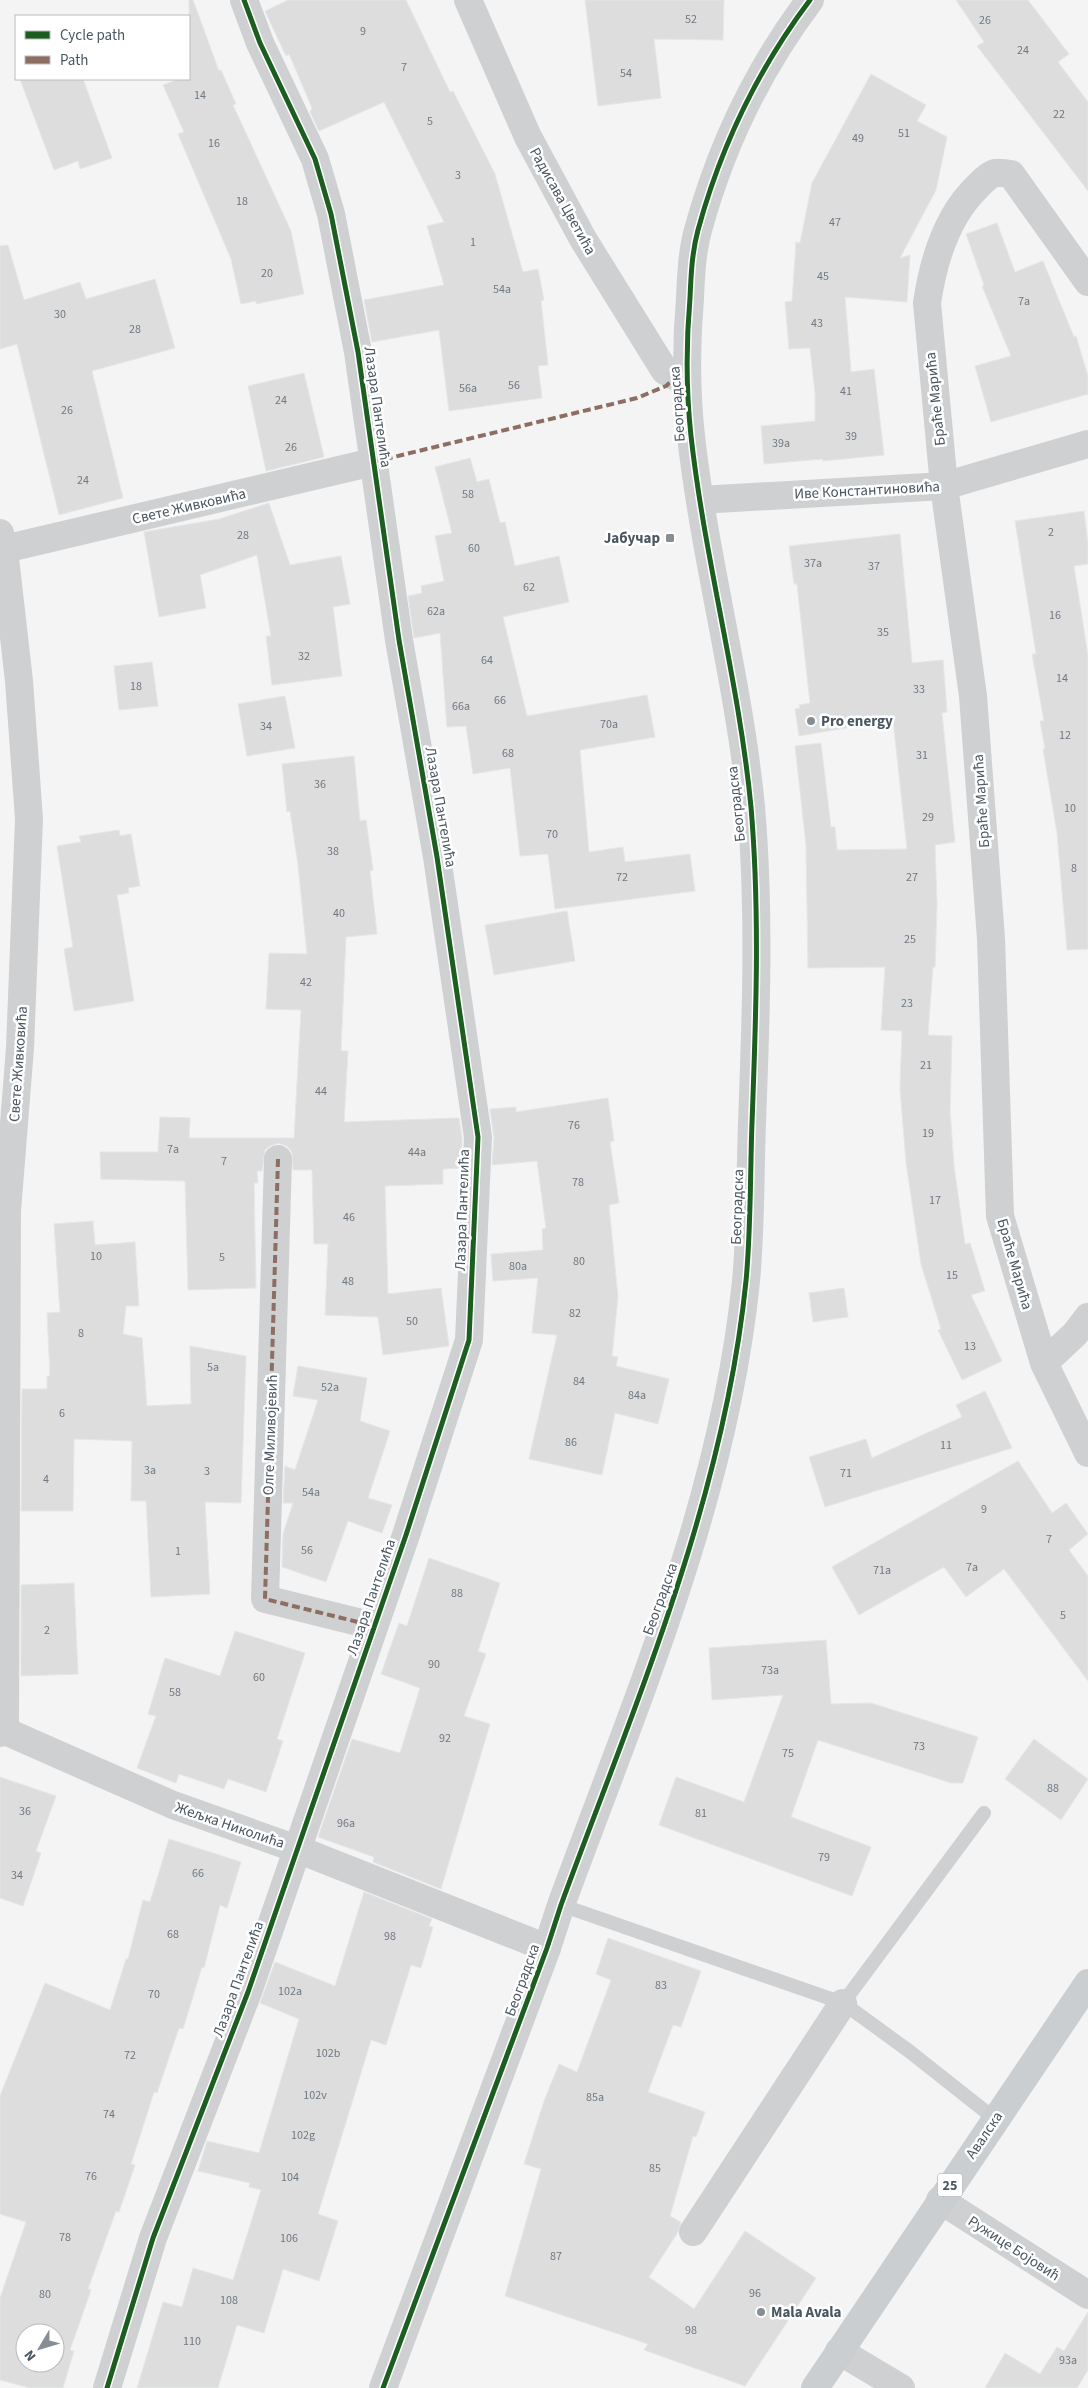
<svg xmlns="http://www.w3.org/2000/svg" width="1088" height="2388" font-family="'Source Sans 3',sans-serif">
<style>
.building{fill:#ddddde;stroke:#e5e6e7;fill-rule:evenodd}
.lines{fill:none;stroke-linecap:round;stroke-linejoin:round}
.service{stroke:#ced0d2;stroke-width:14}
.minor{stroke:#ced0d2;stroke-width:28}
.tertiary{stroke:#ced0d2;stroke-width:28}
.primary{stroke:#caced1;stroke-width:28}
.quiet{stroke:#8d6e63;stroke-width:4;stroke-dasharray:8 4;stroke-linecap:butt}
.cycleway-casing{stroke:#fff;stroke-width:8}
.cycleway{stroke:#1b5e20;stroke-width:5}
.poi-dot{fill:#868d94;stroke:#fff;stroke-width:2}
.labels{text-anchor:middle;stroke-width:5;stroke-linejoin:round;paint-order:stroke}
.number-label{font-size:12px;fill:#707881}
.shield{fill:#fff;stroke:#808990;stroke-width:1}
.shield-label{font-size:14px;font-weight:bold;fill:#4a5661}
.street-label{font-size:15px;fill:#4a5661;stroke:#fff}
.poi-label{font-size:15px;font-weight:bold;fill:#4a5661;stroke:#fff;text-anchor:start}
</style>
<rect width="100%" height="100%" fill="#f4f4f4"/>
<path class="building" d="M189,0H193L219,71L221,70L236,104L233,105L291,231L304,294L256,304V301L241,304L231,259L178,134L184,132L163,85L179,79H189Z
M288,0H406L450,92L453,91L495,174L523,272L538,269L544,300L541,301L548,365L538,366L542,398L449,411L439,330L372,342L364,300L444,285L427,226L444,222L384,102L319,131L310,112L312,108L289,54L286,56L265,11Z
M585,0H724L723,40L654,39L661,98L598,106Z
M956,0H1028L1069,54L1058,62L1088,102V191L977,46L984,42Z
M871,74L926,105L917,121L947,137L936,190L900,258L910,255L907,302L845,297L851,372L874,369L884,455L823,461V459L764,464L761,426L815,421V393L810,348L789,349L785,302L792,301L796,242L800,243L812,183Z
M20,79H83L112,158L80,169L78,161L54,170Z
M997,223L1015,272L1043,261L1074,337L1076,336L1088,376V394L991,422L975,366L1011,356L982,286L984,285L966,234Z
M8,245L24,300L80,282L86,299L155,279L175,348L92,371L123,498L59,515L17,344L0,349V246Z
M304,373L324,457L266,471L248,386Z
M470,458L477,482L489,479L500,523L505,522L515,566L559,556L569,602L503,617L527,716L647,695L655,737L580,750L589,852L623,847L625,862L690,854L695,891L555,909L548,854L520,856L510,768L473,774L466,726L447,727L440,633L414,638L408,596L422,593L421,586L444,581L435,536L452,533L435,467Z
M269,503L290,565L341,556L350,604L333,607L342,676L272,685L266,636H271L257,555L200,575L206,608L159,617L144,532L219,519Z
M1084,511L1088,543V564L1074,566L1088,656V949L1067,950L1057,833L1043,749H1045L1040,721H1044L1032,654H1036L1015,521Z
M900,534L912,663L943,660L947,712L942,713L955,842L935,845L937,905L935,967H933L928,1035L952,1036L950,1110L954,1166L965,1244L970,1243L985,1291L971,1295L1002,1361L962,1380L938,1330L941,1329L921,1264L906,1162L900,1088L902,1031L881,1030L885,967L808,968L806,845L795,746L821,743L831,827H835L837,850L907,849L893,720L799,736L795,709L800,708L799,705L810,703L797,584H794L789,546Z
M152,662L158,706L119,710L114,666Z
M285,696L295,748L247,756L238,704Z
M354,756L360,821L366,820L373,870L370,871L377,934L346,937L341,1051H348L344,1122L459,1118L462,1138L461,1168L443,1169V1184L385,1186L388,1294L441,1288L449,1346L383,1355L378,1317L325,1315L328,1244H314L312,1170H293L292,1152L287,1146L278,1143L270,1146L265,1150L262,1171H257L258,1183H254L256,1288L188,1290L185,1181L101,1179L100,1152H158L160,1117L190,1118L189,1138H294L301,1010L266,1009L269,953L307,954L298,865L290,811L287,812L282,764Z
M119,830L120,836L131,834L140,886L128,888L129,893L117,895L134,1001L74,1011L64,949L73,947L57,846L81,842L79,836Z
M567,911L575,961L494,975L485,925Z
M608,1098L614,1141L610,1142L619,1203L609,1205L618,1297L612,1356L618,1357L616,1366L669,1379L658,1424L615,1413L602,1475L529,1459L557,1335L532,1333L538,1278L493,1281L491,1254L543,1250L542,1229L546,1228L537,1161L492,1165L494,1138L490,1109L516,1107V1112Z
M93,1221L95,1245L135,1242L139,1306H126L123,1334L142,1338L147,1406L191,1404L190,1346L246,1356L241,1503L205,1502L210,1594L151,1597L146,1501H131L132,1441L74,1439L73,1511H21L22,1389H47V1376H50L47,1313L60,1312L54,1224Z
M844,1288L848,1317L813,1322L809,1293Z
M298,1366L367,1378L360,1421L390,1431L368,1498L392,1505L382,1533L348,1521L326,1582L282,1567L283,1534L293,1503H283L285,1466L295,1470L318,1400L293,1396Z
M985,1391L1012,1448L825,1507L809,1457L866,1439L872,1458L962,1417L956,1405Z
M1018,1461L1052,1513L1066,1503L1088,1534L1069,1550L1088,1576V1681L1004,1569L966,1597L944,1567L859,1615L832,1567Z
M429,1558L500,1583L478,1651L486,1654L464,1716L490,1724L441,1889L373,1862L374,1857L318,1837L352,1739L400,1753L420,1688L381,1674L399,1623L407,1626Z
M74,1583L78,1674L21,1676V1585Z
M235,1631L305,1653L277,1739L283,1741L266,1792L228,1779L224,1789L179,1774L176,1783L137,1768L156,1716L148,1714L165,1658L220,1676Z
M826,1640L831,1704L871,1703L978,1737L963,1783H951L818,1740L791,1817L871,1847L852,1896L659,1825L676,1777L744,1802L783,1695L712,1700L709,1648Z
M1034,1739L1088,1779L1061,1820L1005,1779Z
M0,1777L56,1796L36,1851L41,1853L23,1906L0,1898Z
M169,1839L241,1862L227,1908L220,1905L204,1968L202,1967L183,2029L179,2028L157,2093L154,2092L131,2164L135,2165L119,2212L116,2211L88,2289L91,2290L70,2350L74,2351L63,2388H30L0,2380V2298L26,2222L0,2214V2096L45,1983L110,2010L126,1959H128L143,1900L150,1902ZM25,2333H55V2363H25Z
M364,1892L432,1919L429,1926L433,1927L421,1968L411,1965L386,2045L371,2040L318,2214L338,2221L319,2281L283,2269L264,2333L237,2325L218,2388H137L163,2302L182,2307L193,2268L233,2280L261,2190L249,2187L250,2183L198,2171L207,2141L259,2153L299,2019L260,2003L275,1962L335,1986Z
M608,1938L701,1971L681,2027L673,2025L648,2092L705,2112L696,2137L693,2136L670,2216L681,2222L678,2232L649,2277L694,2309L745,2231L816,2278L745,2386L644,2350L648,2344L505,2296L541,2169L524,2164L544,2101L559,2064L577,2072L611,1980L596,1974Z
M1088,2312V2370L1077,2388H985L1005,2353L1040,2374L1057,2347L1064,2351Z"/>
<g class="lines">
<path class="service" d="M561,1905L843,2003L909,2051L995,2119
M843,2003L984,1813"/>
<path class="minor" d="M468,0L528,137L583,239L665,371L676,377L687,378
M1088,282L1011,174C1007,174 1000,172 995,173C988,175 982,182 977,187C946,217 933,262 927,303L944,486L973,696L991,939L1000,1216L1044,1363L1088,1453
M700,500L944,486L1088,444
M0,533L4,549L19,681L29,819L20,1048L7,1211L5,1731
M0,550L373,462
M278,1159L265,1599L374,1626
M1044,1363L1075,1334L1088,1317
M0,1733L5,1731L173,1805L297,1849L547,1948
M940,2200L1088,2295
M693,2232L843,2003
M839,2351L901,2388
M107,2388L153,2238L248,1992L406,1535L469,1340L478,1137L437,857L399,640L358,352L331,214L315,159L260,43L244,0"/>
<path class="tertiary" d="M383,2388L547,1948L561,1905C636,1701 724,1499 746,1281C751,1229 750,1176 752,1123C756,1018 760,912 751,807C739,682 705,561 691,436C686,390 686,344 690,298C691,275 692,252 698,230C721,146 758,69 810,0"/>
<path class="primary" d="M815,2388L1088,1983"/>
<path class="quiet" d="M373,462L637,398L666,386L676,377
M278,1159L265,1599L374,1626"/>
<g class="cycleway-casing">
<path id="cycleway" d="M107,2388L153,2238L248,1992L406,1535L469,1340L478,1137L437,857L399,640L358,352L331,214L315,159L260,43L244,0
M383,2388L547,1948L561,1905C636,1701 724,1499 746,1281C751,1229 750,1176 752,1123C756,1018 760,912 751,807C739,682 705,561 691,436C686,390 686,344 690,298C691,275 692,252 698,230C721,146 758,69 810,0"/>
</g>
<use href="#cycleway" class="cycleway"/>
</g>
<g class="poi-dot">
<rect x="665" y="533" width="10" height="10" rx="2.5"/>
<circle cx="811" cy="721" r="5"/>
<circle cx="761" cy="2312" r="5"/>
</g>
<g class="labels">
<g class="number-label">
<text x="691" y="23">52</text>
<text x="985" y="24">26</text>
<text x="363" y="35">9</text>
<text x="1023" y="54">24</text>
<text x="404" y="71">7</text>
<text x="626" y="77">54</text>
<text x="200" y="99">14</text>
<text x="1059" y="118">22</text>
<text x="430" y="125">5</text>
<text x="904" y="137">51</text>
<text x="858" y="142">49</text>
<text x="214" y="147">16</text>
<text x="458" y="179">3</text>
<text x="242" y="205">18</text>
<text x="835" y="226">47</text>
<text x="473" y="246">1</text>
<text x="267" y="277">20</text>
<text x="823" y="280">45</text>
<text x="502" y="293">54a</text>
<text x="1024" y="305">7a</text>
<text x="60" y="318">30</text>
<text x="817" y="327">43</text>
<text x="135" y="333">28</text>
<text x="514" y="389">56</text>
<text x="468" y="392">56a</text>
<text x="846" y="395">41</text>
<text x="281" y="404">24</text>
<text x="67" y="414">26</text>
<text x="851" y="440">39</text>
<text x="781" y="447">39a</text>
<text x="291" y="451">26</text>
<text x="83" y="484">24</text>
<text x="468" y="498">58</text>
<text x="1051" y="536">2</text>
<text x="243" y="539">28</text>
<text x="474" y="552">60</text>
<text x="813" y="567">37a</text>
<text x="874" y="570">37</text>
<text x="529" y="591">62</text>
<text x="436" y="615">62a</text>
<text x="1055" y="619">16</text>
<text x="883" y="636">35</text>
<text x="304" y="660">32</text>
<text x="487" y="664">64</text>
<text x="1062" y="682">14</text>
<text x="136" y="690">18</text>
<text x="919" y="693">33</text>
<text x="500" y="704">66</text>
<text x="461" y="710">66a</text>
<text x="609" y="728">70a</text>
<text x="266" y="730">34</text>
<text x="1065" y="739">12</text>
<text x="508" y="757">68</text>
<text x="922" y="759">31</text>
<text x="320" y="788">36</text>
<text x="1070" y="812">10</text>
<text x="928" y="821">29</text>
<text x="552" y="838">70</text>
<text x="333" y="855">38</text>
<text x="1074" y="872">8</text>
<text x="622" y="881">72</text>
<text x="912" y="881">27</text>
<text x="339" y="917">40</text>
<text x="910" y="943">25</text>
<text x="306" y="986">42</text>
<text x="907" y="1007">23</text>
<text x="926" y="1069">21</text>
<text x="321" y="1095">44</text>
<text x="574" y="1129">76</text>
<text x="928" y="1137">19</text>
<text x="173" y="1153">7a</text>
<text x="417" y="1156">44a</text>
<text x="224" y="1165">7</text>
<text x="578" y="1186">78</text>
<text x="935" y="1204">17</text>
<text x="349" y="1221">46</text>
<text x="96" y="1260">10</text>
<text x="222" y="1261">5</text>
<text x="579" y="1265">80</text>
<text x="518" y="1270">80a</text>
<text x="952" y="1279">15</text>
<text x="348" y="1285">48</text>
<text x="575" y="1317">82</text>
<text x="412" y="1325">50</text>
<text x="81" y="1337">8</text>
<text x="970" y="1350">13</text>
<text x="213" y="1371">5a</text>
<text x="579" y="1385">84</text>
<text x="330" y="1391">52a</text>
<text x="637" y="1399">84a</text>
<text x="62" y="1417">6</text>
<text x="571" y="1446">86</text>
<text x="946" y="1449">11</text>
<text x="150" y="1474">3a</text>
<text x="207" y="1475">3</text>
<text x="846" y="1477">71</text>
<text x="46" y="1483">4</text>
<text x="311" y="1496">54a</text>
<text x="984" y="1513">9</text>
<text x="1049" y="1543">7</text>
<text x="307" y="1554">56</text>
<text x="178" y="1555">1</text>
<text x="972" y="1571">7a</text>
<text x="882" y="1574">71a</text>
<text x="457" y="1597">88</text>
<text x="1063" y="1619">5</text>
<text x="47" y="1634">2</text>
<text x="434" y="1668">90</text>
<text x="770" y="1674">73a</text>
<text x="259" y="1681">60</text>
<text x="175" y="1696">58</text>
<text x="445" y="1742">92</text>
<text x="919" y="1750">73</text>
<text x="788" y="1757">75</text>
<text x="1053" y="1792">88</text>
<text x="25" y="1815">36</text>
<text x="701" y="1817">81</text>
<text x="346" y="1827">96a</text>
<text x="824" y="1861">79</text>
<text x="198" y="1877">66</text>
<text x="17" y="1879">34</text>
<text x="173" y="1938">68</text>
<text x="390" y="1940">98</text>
<text x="661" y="1989">83</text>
<text x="290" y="1995">102a</text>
<text x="154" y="1998">70</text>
<text x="328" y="2057">102b</text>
<text x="130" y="2059">72</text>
<text x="315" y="2099">102v</text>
<text x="595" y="2101">85a</text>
<text x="109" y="2118">74</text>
<text x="303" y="2139">102g</text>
<text x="655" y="2172">85</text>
<text x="91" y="2180">76</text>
<text x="290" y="2181">104</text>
<text x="65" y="2241">78</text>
<text x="289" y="2242">106</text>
<text x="556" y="2260">87</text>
<text x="755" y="2297">96</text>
<text x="45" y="2298">80</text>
<text x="229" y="2304">108</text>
<text x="691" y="2334">98</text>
<text x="192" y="2345">110</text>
<text x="1068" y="2364">93a</text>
</g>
<rect class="shield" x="937.5" y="2173.5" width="25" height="23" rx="4"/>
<g class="shield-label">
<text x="950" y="2190">25</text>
</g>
<g class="street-label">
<text transform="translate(563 201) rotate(61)" y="5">Радисава Цветића</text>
<text transform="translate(935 399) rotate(-96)" y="5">Браће Марића</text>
<text transform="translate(677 404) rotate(-94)" y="5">Београдска</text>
<text transform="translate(378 407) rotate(82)" y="5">Лазара Пантелића</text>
<text transform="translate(867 490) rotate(-3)" y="5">Иве Константиновића</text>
<text transform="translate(189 506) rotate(-13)" y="5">Свете Живковића</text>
<text transform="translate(981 801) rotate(-94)" y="5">Браће Марића</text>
<text transform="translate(736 804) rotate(-96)" y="5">Београдска</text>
<text transform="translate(441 807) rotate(80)" y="5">Лазара Пантелића</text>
<text transform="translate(18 1064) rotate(-86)" y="5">Свете Живковића</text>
<text transform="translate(737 1207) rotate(-88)" y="5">Београдска</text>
<text transform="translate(462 1210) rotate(-88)" y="5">Лазара Пантелића</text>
<text transform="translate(1015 1264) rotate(74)" y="5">Браће Марића</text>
<text transform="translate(270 1435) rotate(-88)" y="5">Олге Миливојевић</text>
<text transform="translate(371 1597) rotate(-71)" y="5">Лазара Пантелића</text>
<text transform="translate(660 1599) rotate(-70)" y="5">Београдска</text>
<text transform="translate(230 1825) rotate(19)" y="5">Жељка Николића</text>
<text transform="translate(238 1979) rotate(-70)" y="5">Лазара Пантелића</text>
<text transform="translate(522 1980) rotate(-70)" y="5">Београдска</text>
<text transform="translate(984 2135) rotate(-56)" y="5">Авалска</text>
<text transform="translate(1014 2248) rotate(33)" y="5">Ружице Бојовић</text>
</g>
<g class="poi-label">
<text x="660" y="543" text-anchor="end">Јабучар</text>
<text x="821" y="726">Pro energy</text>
<text x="771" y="2317">Mala Avala</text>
</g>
</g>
<rect x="15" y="15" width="175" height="65" fill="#ffffff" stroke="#b7bbc0"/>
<rect x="25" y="31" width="25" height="8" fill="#1b5e20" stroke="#b7bbc0"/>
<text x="60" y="40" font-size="15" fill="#4a5661">Cycle path</text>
<rect x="25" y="56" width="25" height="8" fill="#8d6e63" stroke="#b7bbc0"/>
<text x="60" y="65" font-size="15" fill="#4a5661">Path</text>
<g transform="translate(40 2348) rotate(232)"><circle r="24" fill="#ffffff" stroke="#b7bbc0"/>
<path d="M0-4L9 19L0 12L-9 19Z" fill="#868d94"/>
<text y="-8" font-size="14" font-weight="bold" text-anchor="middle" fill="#4a5661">N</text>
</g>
</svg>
